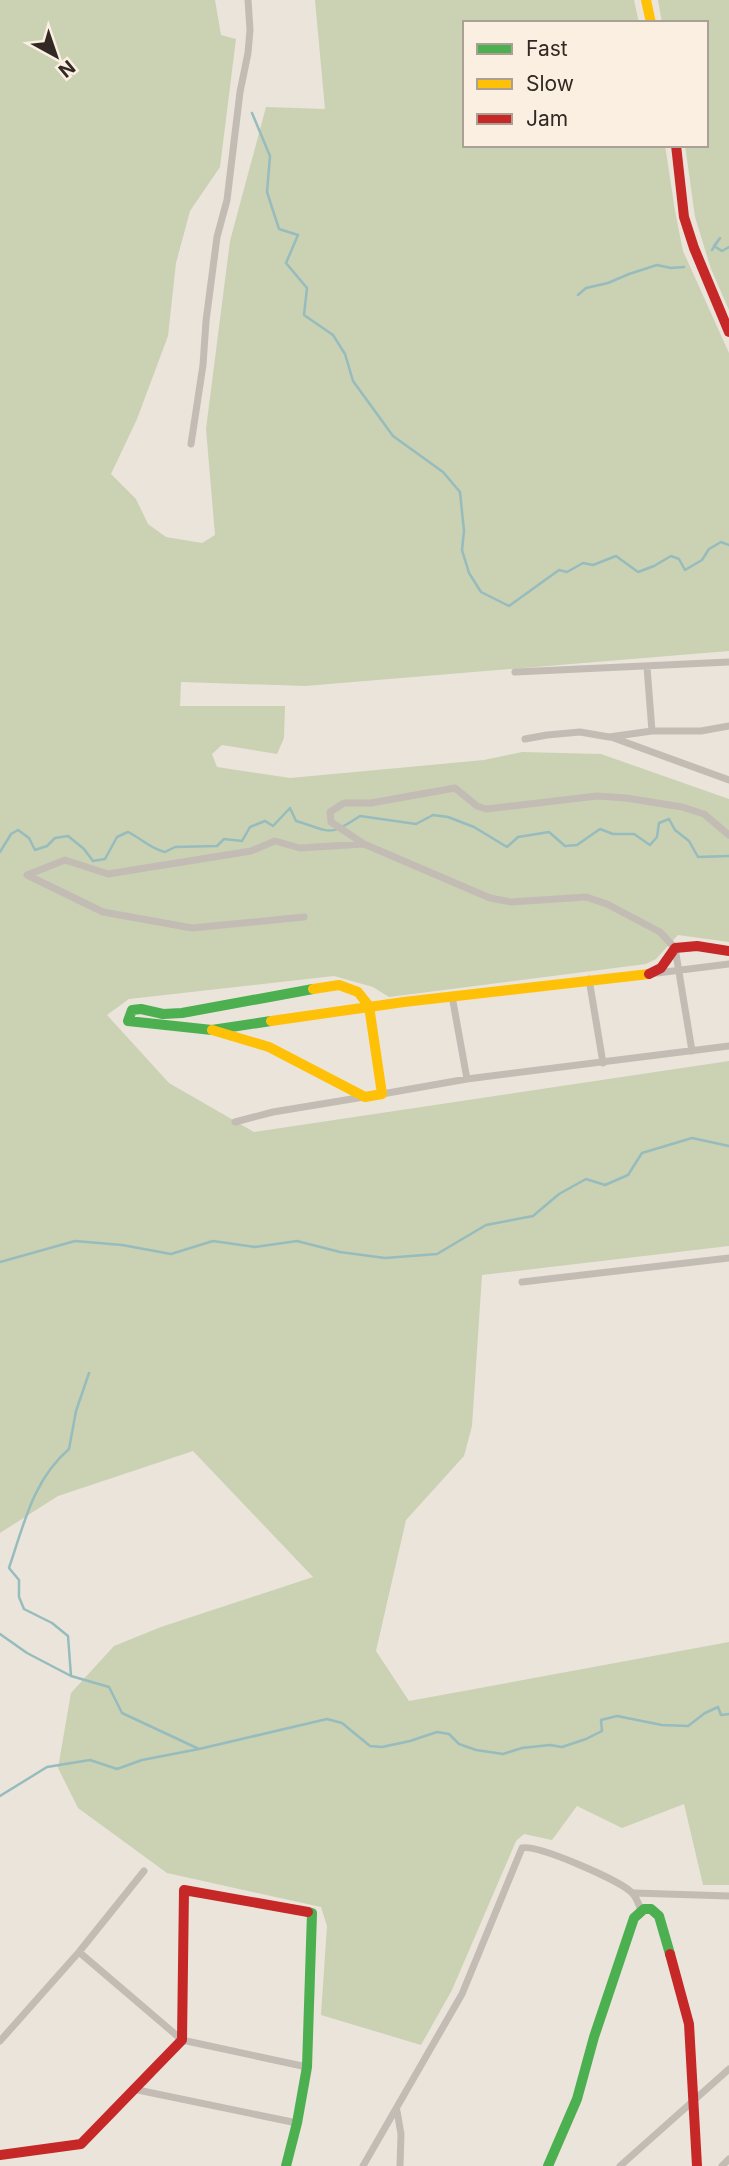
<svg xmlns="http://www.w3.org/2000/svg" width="729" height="2166" font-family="Inter,sans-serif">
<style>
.green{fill:#cbd1b3}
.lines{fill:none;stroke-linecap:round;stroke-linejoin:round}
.stream{stroke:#96bcbe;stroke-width:2.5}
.street{stroke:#c3bcb5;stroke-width:7}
.fast{stroke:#4caf50;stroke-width:10}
.slow{stroke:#ffc107;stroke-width:10}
.jam{stroke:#c62828;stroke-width:10}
</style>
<rect width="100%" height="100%" fill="#ebe4db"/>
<path class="green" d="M0,0H215L221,35L236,39L220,167L190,211L176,263L168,336L137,419L111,474L136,499L148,524L166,537L202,543L215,535L206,429L230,241L266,107L325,109L315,0H634L639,23H465V145H665L675,211L683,251L729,353V651L305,686L181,682L180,706H285L284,738L277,754L222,745L212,754L217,767L290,778L484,760L522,752L601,754L729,799V942L678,935L656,959L646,964L389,997L373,987L334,976L129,999L107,1015L169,1083L254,1132L729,1061V1246L482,1275L472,1426L464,1456L406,1520L376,1651L409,1701L729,1642V1885H703L684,1804L622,1828L577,1806L552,1840L524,1834L516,1841L452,1990L421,2045L321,2015L327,1926L321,1907L167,1873L78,1808L58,1768L71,1693L114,1646L161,1627L313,1577L193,1451L58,1496L0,1533Z
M658,0H729V310L711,269L695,217L685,145H706V23H662Z"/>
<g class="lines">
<path class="stream" d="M252,113L270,156L267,192L279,229L298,235L286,263L307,288L304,315L333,335L345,354L353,381L393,436L443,472L460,492L464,531L462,550L469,573L481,592L509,606L559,570L567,572L583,563L593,565L616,556L638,572L654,566L671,556L679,559L685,570L702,560L709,549L721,542L729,545
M712,250L720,238L714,246L722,251L729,247
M578,295L586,288L608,283L629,274L657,265L671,268L684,267
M0,852L11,834L18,830L29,838L35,850L47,846L55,838L68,836L84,849L93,861L105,859L117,837L128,832C142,839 151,849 165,852L175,847L217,846L224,839L242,841L250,827L265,821L273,826L290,808L296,821C331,831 327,838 360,816L416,824L433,815L448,817L474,827L507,847L518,837L549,832L565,846L577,845L600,829L613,834H634L650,845L657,837L659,823L669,819L675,830L689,841L698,857L729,856
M0,1262L75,1241L122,1245L171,1254L213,1241L255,1247L297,1241L340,1252L385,1258L437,1254L486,1225L533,1216L559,1194L586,1179L605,1185L628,1175L642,1153L692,1138L729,1146
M0,1634L27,1653L71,1676L109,1687L122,1713L199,1749
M71,1676L68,1636L52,1623L24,1609L19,1597V1580L9,1568C24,1524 33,1480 69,1449L76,1411L89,1373
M0,1796L47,1767L90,1760L117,1769L142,1760L199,1749L327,1719L342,1723L370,1746L382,1747L410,1741L437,1732L449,1734L459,1744L476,1750L503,1754L522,1748L550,1745L562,1747L586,1739L602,1731L601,1720L617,1716L662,1725L688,1726L705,1713L718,1707L721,1715L729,1714"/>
<path class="street" d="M191,444L203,365L206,321L217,237L227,200L240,92L248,53L250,30L248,0
M647,667L652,731
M515,672L729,662
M611,737L729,780
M525,739L547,735L580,732L609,737L652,731H701L729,726
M364,844L331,822L330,812L344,803H371L455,788L477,806L486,809L597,796L626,798L682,807L704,814L729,835
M304,917L192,928L103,912L27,875L65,860L108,874L251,851L275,841L300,848L364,844L490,898L511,902L586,897L607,904L660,932L675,948L692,1051
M657,973L729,964
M589,979L603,1063
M452,996L467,1079
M382,1094L467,1079L729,1046
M235,1122L273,1112L364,1097
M522,1282L729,1258
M634,1893L729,1896
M79,1952L182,2040L307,2067
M0,2041L79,1952L144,1871
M133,2089L297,2123
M397,2111L401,2134L400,2166
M363,2166L462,1994L522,1848C537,1844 616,1879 630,1891C636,1895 638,1903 641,1910
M620,2166L729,2069
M722,2166L729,2159"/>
<path class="fast" d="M271,1021L212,1030L128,1021L132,1010L141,1009L163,1014L182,1013L313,989
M286,2166L297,2123L307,2067L312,1913L308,1912
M548,2166L577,2099L594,2037L634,1918L644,1909H651L659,1916L670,1954"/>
<path class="slow" d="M646,0L651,23
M271,1021L404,1002L649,974
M212,1030L269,1047L365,1097L382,1094L369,1006L358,992L339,985L313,989"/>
<path class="jam" d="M676,145L684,217L694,248L729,332
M649,974L661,968L675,948L697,946L729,951
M670,1954L689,2024L697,2166
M0,2155L81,2144L182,2040L184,1890L308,1912"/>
</g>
<rect x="463" y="21" width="245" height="126" fill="#faefe0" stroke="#aaa095" stroke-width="2"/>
<rect x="477" y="44" width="35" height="10" fill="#4caf50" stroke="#aaa095" stroke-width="2"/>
<text x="526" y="56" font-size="21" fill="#332924">Fast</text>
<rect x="477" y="79" width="35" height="10" fill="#ffc107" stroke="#aaa095" stroke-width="2"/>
<text x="526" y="91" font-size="21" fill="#332924">Slow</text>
<rect x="477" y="114" width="35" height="10" fill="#c62828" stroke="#aaa095" stroke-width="2"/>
<text x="526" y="126" font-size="21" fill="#332924">Jam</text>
<g transform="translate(56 56) rotate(140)" stroke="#faefe0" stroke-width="5" paint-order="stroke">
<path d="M0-5L12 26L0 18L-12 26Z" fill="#332924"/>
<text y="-10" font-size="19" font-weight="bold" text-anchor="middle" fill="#332924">N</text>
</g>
</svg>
